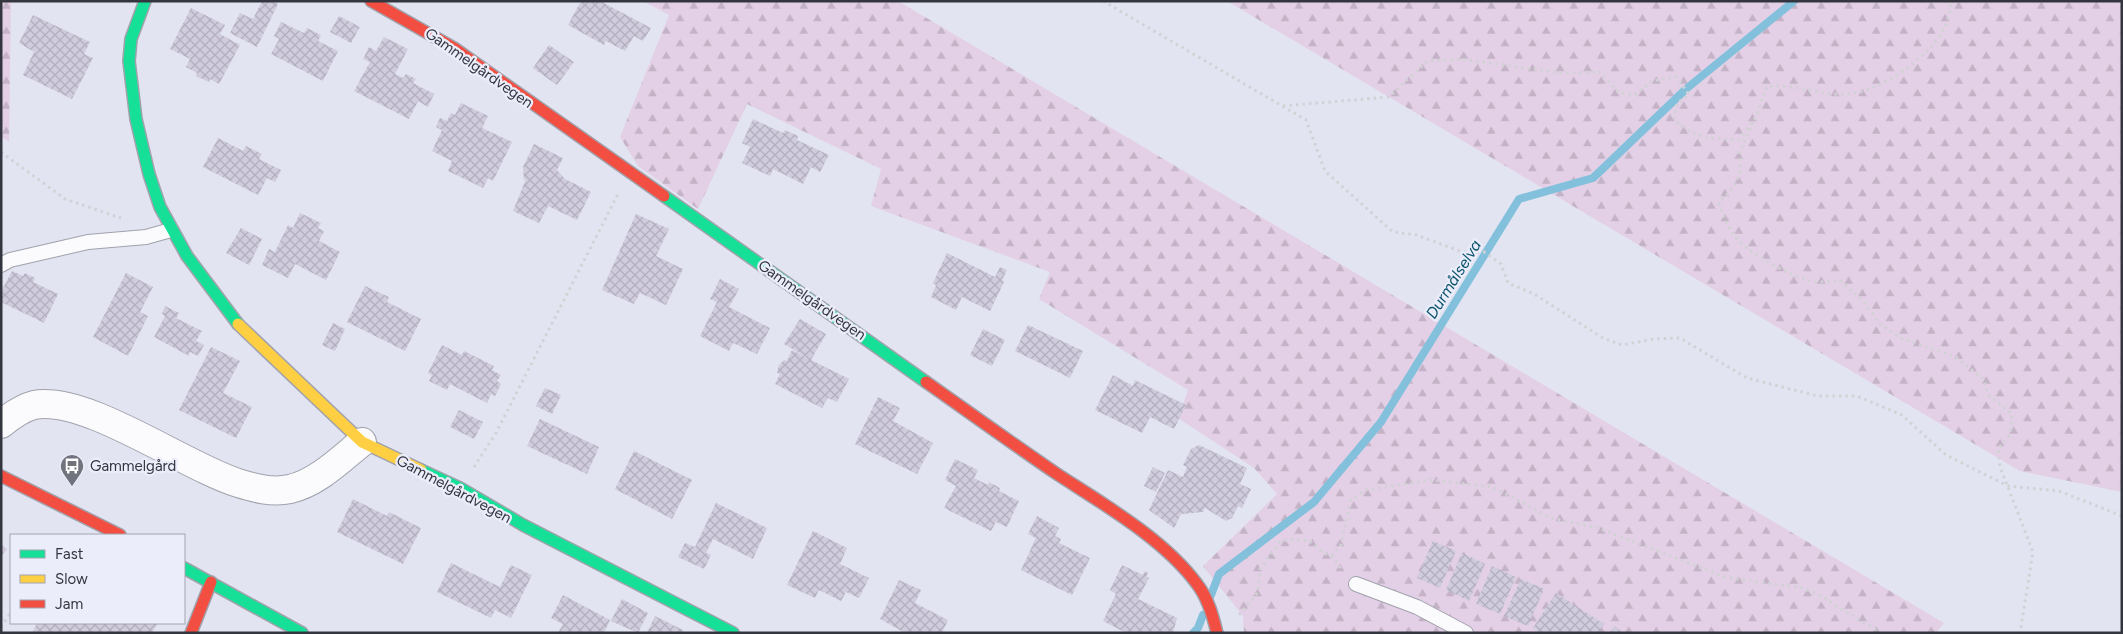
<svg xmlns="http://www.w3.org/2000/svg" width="2123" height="634" font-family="Figtree,sans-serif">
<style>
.forest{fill:url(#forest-firs)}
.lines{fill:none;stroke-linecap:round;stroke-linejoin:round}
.stream{stroke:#83c0db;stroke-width:8}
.building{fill:url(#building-cross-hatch)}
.lane-casing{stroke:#a0a2ac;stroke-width:16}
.street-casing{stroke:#a0a2ac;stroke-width:30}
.fast-casing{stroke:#a0a2ac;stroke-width:14}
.slow-casing{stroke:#a0a2ac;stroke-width:14}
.jam-casing{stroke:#a0a2ac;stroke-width:14}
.path{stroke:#d2d2d6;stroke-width:3;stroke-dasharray:2.5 4;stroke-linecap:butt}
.lane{stroke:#fbfbfd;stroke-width:14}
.street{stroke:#fbfbfd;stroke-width:28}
.fast{stroke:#16e098;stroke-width:11}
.slow{stroke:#ffcf43;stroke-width:11}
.jam{stroke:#f24e42;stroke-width:11}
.labels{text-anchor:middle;stroke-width:4.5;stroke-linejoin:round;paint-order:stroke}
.street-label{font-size:15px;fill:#34363f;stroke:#ebedfb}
.poi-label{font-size:15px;fill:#34363f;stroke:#ebedfb;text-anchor:start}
.water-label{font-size:16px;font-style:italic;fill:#0b546c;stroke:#ebedfb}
</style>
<defs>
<pattern id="forest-firs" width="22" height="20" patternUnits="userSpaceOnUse" patternTransform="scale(1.25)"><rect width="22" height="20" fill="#e4d0e6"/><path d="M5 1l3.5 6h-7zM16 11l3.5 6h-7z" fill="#c4b3c6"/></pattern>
<pattern id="building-cross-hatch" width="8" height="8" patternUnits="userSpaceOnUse" patternTransform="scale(1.25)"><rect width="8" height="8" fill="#d0cbdd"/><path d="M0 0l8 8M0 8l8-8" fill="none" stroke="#b3afbf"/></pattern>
</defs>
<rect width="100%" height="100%" fill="#e2e4f1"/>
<path class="forest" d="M1,1H11L9,142L1,136Z
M643,1H898L1944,623L1936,633H1244L1243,616L1203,566L1277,494L1254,468L1178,418L1188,390L1039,299L1050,272L871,206L881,169L747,104L698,209L638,166L620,137L669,15Z
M1227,1H2122V492L2020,471Z"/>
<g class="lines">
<path class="stream" d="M1211,595L1219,574L1314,502L1381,422L1519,199L1593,178L1686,89L1794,1
M1193,633L1198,628L1203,615"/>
</g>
<path class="building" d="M262,1H273L278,4L257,47L230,33L240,13L253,19Z
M581,1H600L651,28L643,41L634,36L625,51L606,41L604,45L568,25Z
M191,8L225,25L220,34L240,45L219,84L210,79L209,82L196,76L197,73L186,67L190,59L170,49Z
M33,15L90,42L84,54L93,58L72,99L23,75L34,52L19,43Z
M339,16L360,27L351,43L330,32Z
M281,22L304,33L307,28L321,35L318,41L338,51L323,81L271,54L279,39L274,36Z
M384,37L408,49L395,74L403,78L406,74L416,79L413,83L434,94L428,107L418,101L409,119L354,91L370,62L363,59L369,47L376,51Z
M549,45L574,62L557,85L533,68Z
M461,103L488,116L482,128L512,142L493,181L488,178L483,188L448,171L452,161L432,151L442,130L436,127L440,118L447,121L451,113L455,115Z
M753,119L783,133L785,130L798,136L797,140L829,155L820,172L811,167L803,184L773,169L770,176L742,163L750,147L742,143Z
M218,138L243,151L246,146L262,154L259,159L281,170L275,182L267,178L258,195L203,167Z
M534,144L563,158L557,170L565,179L591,192L577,220L548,206L539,223L513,211L526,179L524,180L523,167Z
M300,213L321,223L318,228L324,231L319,241L340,252L326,280L295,264L288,278L262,265L269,249L275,252L288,225L293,228Z
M636,214L669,229L656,256L683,269L666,305L640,293L634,304L602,290Z
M241,228L262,239L249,265L226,253Z
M947,253L995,277L1000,267L1007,270L1002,280L1004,282L990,311L962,297L956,310L931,297L936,285L933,283Z
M12,271L23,276L25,273L35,278L33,282L58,294L44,323L1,302V292Z
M126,273L153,287L140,312L148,316L128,356L93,337Z
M720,279L739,289L729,307L770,328L757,354L733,343L729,351L700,336L717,302L710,299Z
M365,286L389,297L387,302L421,319L405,351L347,322Z
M165,306L179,313L176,318L202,331L196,341L204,345L198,356L190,352L189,356L154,337L165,316L162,314Z
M800,319L826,334L811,360L849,379L837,402L828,398L822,408L775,384L780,374L777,373L779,365L784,360L787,361L792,350L808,358L784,344Z
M333,323L345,329L335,351L322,345Z
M1028,325L1083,351L1070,378L1015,351Z
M983,329L1005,340L992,366L970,355Z
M442,345L462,355L464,351L494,366L492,370L501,375L497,381L501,384L495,396L491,394L487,403L450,384L447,390L429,381L432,375L428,373Z
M211,347L240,361L223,393L252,407L236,438L179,410Z
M1113,375L1133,386L1135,380L1186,405L1174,429L1150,417L1142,433L1095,410Z
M545,388L561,395L552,414L536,406Z
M878,397L900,408L893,421L933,443L917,474L855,444Z
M459,410L483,422L474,439L450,427Z
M540,419L599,447L587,474L527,446Z
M1199,445L1247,468L1240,484L1251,489L1242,508L1238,506L1232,518L1226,521L1205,508L1203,512L1181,514L1174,528L1149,510L1168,470L1183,477L1187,467L1183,465L1191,449Z
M634,451L692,480L672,519L615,489Z
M955,459L978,470L974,478L988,485L989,482L1000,488L999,491L1019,501L1007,527L996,522L991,531L944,508L956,486L945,480Z
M1153,467L1165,473L1156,492L1144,486Z
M353,499L387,516L389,512L421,528L403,564L337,532Z
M716,503L767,528L753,559L713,539L706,553L711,555L704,569L678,557L685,543L695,547Z
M1037,516L1059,528L1055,536L1061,539L1059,543L1090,558L1072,595L1021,570L1036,538L1028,534Z
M813,531L847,548L840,564L869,578L859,598L846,592L841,601L819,590L815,598L787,585Z
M1433,541L1456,551L1440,588L1417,578Z
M1,545L7,549L1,557Z
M1462,553L1485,564L1469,601L1446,590Z
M451,563L500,587L511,565L532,575L511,618L495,610L491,618L437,592Z
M1122,565L1143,575L1145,571L1148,573L1146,577L1149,578L1138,599L1177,618L1173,633H1126L1103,621L1116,594L1110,590Z
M1492,566L1516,577L1500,614L1476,604Z
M1521,579L1544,589L1528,626L1504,616Z
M899,580L921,590L915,603L948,620L942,633H905L880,619Z
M1556,593L1604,624L1599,633H1540L1533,628Z
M563,595L610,620L604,633H558L563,624L551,618Z
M622,599L648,613L638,633L611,621Z
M655,616L683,630L682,633H647Z
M37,623H154L157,624L152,633H32Z
M1615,626L1623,633H1609Z"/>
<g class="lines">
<g class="lane-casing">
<path id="lane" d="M1,265L10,260L88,242L146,237L171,230
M1356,584L1417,607L1466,633"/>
</g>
<g class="street-casing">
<path id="street" d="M1,424C11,416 22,408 34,405C86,395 184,466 238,483C254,488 272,493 290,489C317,483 341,459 362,442"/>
</g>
<g class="fast-casing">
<path id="fast" d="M145,1L131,39L129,61L136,119L149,174L160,207L187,256L238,324
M664,196L926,382
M421,470L460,488L523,525L733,633
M184,568L302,633"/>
</g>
<g class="slow-casing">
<path id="slow" d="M238,324L362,442L421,470"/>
</g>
<g class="jam-casing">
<path id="jam" d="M371,1L454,48L664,196
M926,382C970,413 1013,444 1057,474C1103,504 1164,539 1197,584C1208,598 1213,616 1217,633
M1,476L120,535
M191,633L211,582"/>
</g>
<path class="path" d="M1103,1L1306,120L1325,171L1393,232L1417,235L1462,252H1484L1501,264L1508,283L1534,294L1603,338L1622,345L1653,339L1680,338L1747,378L1818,396H1857L1902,415L1946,455L2008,486L2059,491L2122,516
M1283,106L1389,97L1427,61L1460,59L1560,73L1600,72L1619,93L1634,95L1652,81L1677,77L1689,95L1677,103L1674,120C1697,139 1711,139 1739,139L1756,117L1767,86C1794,85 1807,91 1832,94C1868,97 1898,77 1924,54C1938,42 1952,21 1950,1
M1753,122L1739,153C1745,172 1734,190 1719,202C1723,216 1728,229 1738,240C1753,256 1795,279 1816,282C1824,282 1832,281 1840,280L1862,300L1879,323L1900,338L1956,357L1984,380L1988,395L2012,414L2010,435L1998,449L2000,467L2033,552L2020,633
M1,152L65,199L121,218
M474,467L496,433L618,194
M1332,555L1342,571
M1239,615L1258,592L1260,569L1280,542L1292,539L1310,541L1323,553L1332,555L1341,545L1351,500L1365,490L1432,480L1493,487L1551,518L1598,528L1725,577L1803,588L1819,595L1881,633
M1,627L11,612"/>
<use href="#lane" class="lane"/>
<use href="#street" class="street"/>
<use href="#fast" class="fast"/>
<use href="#slow" class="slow"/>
<use href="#jam" class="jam"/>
</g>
<defs>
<g id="bus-pin" transform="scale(1.25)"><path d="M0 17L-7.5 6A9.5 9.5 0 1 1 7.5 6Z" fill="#71737d" stroke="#ebedfb"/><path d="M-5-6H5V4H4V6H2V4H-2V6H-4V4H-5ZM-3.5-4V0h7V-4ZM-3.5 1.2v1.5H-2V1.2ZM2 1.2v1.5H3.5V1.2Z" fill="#fff"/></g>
</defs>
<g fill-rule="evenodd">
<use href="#bus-pin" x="72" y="466"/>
</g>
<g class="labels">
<g class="street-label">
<text transform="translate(479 68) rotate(35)" y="5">Gammelgårdvegen</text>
<text transform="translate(812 300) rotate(35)" y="5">Gammelgårdvegen</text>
<text transform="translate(454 489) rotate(28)" y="5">Gammelgårdvegen</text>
</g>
<g class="poi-label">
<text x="90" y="471">Gammelgård</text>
</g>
<g class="water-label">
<text transform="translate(1453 279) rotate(-58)" y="6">Durmålselva</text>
</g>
</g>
<rect width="2123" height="634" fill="none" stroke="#34363f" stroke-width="5"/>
<rect x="10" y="534" width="175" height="90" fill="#ebedfb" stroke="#a2a4b0"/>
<rect x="20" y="550" width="25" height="8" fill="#16e098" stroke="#a2a4b0"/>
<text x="55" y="559" font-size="15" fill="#34363f">Fast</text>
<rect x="20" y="575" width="25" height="8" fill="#ffcf43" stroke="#a2a4b0"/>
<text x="55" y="584" font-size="15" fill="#34363f">Slow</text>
<rect x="20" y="600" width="25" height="8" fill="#f24e42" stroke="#a2a4b0"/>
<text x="55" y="609" font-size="15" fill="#34363f">Jam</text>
</svg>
